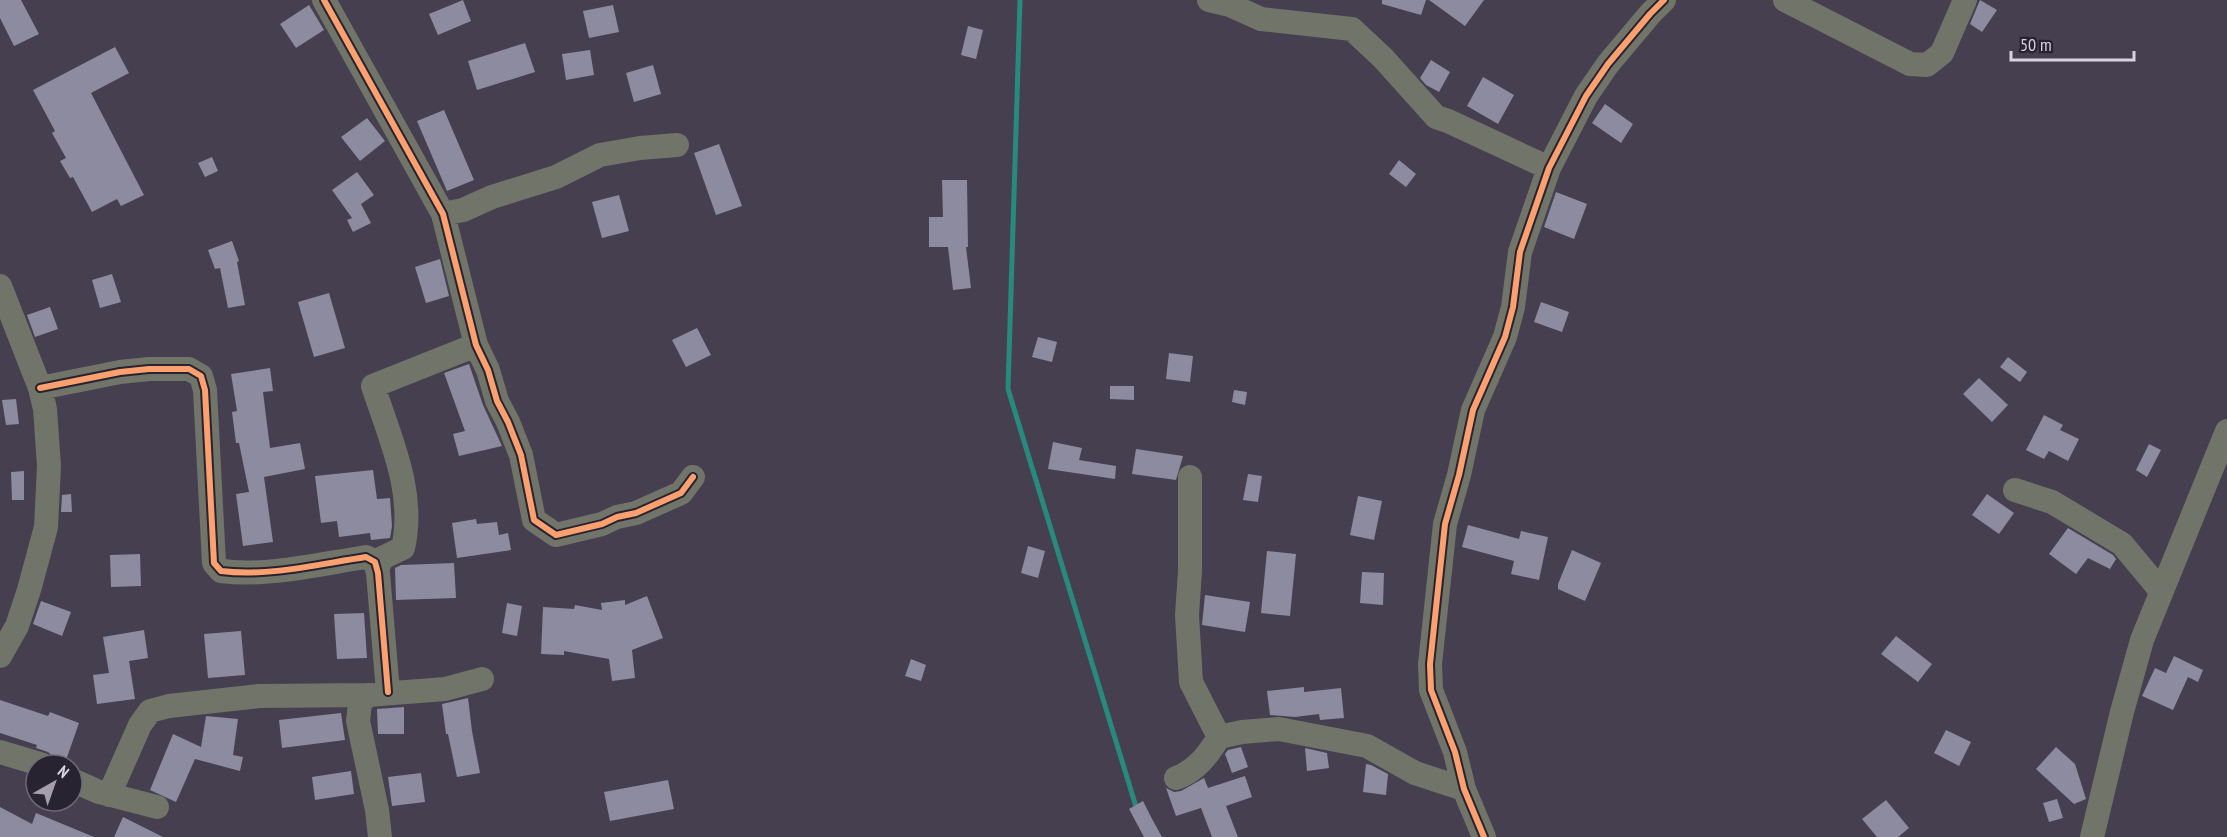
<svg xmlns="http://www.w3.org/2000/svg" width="2227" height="837" font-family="'PT Sans Narrow',sans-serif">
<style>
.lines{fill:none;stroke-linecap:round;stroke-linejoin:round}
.stream{stroke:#278a7d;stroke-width:5}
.building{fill:#8d8ba0}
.minor{stroke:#717469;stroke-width:24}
.cycleway-casing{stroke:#282330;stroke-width:10}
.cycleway{stroke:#fca06f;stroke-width:6}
</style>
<rect width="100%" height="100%" fill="#453f4f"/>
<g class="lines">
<path class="stream" d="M1020,0L1008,389L1137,810"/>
</g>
<path class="building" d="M0,0H21L39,34L14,46L0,18Z
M463,0L471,21L438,35L429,14Z
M1382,0H1426L1421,15L1382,4Z
M1429,0H1484L1465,26Z
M1980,0L1997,10L1982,32L1970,24Z
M309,5L324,30L296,48L280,24Z
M613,5L619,32L589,38L583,11Z
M968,26L983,30L976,59L961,55Z
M525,43L535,72L477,90L468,61Z
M115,47L129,73L91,93L144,195L121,206L117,199L92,212L73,177L70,178L60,161L66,158L52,133L55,131L33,90Z
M590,50L594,75L566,80L562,54Z
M1431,60L1450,72L1439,92L1426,85L1420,78Z
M653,65L661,94L634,102L626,73Z
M1483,77L1514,95L1498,124L1467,106Z
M1605,104L1633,124L1621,143L1592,123Z
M444,110L474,180L447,191L417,121Z
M367,118L385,141L360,161L341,137Z
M719,144L742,206L716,215L694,153Z
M212,157L218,171L205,177L198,163Z
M1399,160L1416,174L1406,187L1389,174Z
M357,172L374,195L361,204L371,223L353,232L347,220L352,218L332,190Z
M942,180H967L968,247H966L971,288L953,290L948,247H929V217H943Z
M1556,192L1587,204L1574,239L1544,227Z
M619,195L629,231L602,238L592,202Z
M232,241L239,261L237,262L245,305L228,308L220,268L215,269L208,250Z
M440,259L449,296L426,303L415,267Z
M112,274L121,302L100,308L92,280Z
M329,293L345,348L314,357L298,302Z
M1541,302L1569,312L1562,332L1534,322Z
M50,307L58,329L35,337L27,315Z
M697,328L711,355L686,367L672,340Z
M1038,337L1057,342L1052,362L1032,357Z
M1169,353L1193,356L1190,382L1166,379Z
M2008,357L2027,372L2020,382L2000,367Z
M469,364L483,405L502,446L459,456L453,434L465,431L444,373Z
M270,368L273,391L263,392L270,448L300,443L305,469L264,477L273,542L243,546L236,494L249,492L239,443H236L232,412L237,411L231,374Z
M1979,378L2008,405L1992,422L1963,394Z
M1110,386H1134V400L1110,399Z
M1234,390L1247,392L1245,405L1232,402Z
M16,399L19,424L6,425L2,400Z
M2044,415L2063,425L2060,430L2079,439L2068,461L2049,451L2044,459L2026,450Z
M1053,442L1082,448L1079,460L1116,466L1115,479L1048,469Z
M2149,444L2161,450L2147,477L2136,470Z
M1136,449L1183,456L1176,480L1132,474Z
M373,470L377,499L390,498L392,526L390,538L371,540L370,533L339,537L337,521L321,523L315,476Z
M24,471V500H12L11,472Z
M1248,474L1262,476L1258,502L1243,500Z
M71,494L72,512H61L62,495Z
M1987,494L2014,513L1999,534L1972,515Z
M1358,496L1382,501L1374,540L1350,535Z
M476,519L477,524L497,522L499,535L508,533L511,550L457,558L452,523Z
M1468,525L1519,539L1521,531L1548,537L1539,580L1511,574L1514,561L1462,547Z
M2068,528L2113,555L2116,559L2110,569L2088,558L2076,574L2049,554Z
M1028,546L1045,551L1038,578L1021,573Z
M1572,550L1601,563L1585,601L1558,589V584Z
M1267,551L1296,554L1290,616L1261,613Z
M140,554L141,586L111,587L110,555Z
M454,563L456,598L396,600L395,568L401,565Z
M1362,572L1384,573L1383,605L1360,603Z
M1205,595L1250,602L1245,632L1202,625Z
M647,596L663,638L632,650L635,678L612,681L609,659L564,651V655L541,654L543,607L574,609L575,605L602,610L601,603L625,600V605Z
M41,601L71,612L62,636L33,624Z
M507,603L522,606L517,636L502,633Z
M364,613L367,658L337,659L334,614Z
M144,630L148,658L129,661L135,699L97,704L93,675L109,673L103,637Z
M241,631L245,675L208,678L204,634Z
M1896,636L1932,664L1918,682L1881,654Z
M2174,656L2203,670L2198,682L2188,677L2173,710L2142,696L2155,668L2166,673Z
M911,659L926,665L921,681L905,676Z
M1304,687V692L1341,688L1344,718L1320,720L1319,714L1295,717L1270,715L1267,691Z
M468,698L472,731L480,773L457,777L448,734H446L442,704Z
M0,700L48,716L50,712L79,723L65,763L56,759L48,752L36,748L37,745L0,733Z
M404,707V734H378L377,709Z
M341,713L345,740L282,748L279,720Z
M206,716L238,719L233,755L243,757L240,771L195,759L176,802L150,790L173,734L201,747Z
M1946,730L1971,742L1959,766L1934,753Z
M1241,747L1248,767L1232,773L1225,754L1228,750Z
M2056,747L2075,764L2086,799L2074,804L2036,769Z
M1305,748L1327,753L1329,768L1307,771Z
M1366,764L1371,765L1388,774L1386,795L1363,792Z
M351,771L354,794L315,800L312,777Z
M421,773L425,802L392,806L388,777Z
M1245,776L1252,797L1226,806L1238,837H1212L1201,808L1176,816L1166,788L1174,792L1181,791L1204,778L1208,788Z
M668,780L674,809L610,821L604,792Z
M2057,799L2063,818L2049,822L2043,803Z
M1886,800L1909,828L1898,837H1877L1862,819Z
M1143,801L1151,817L1162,837H1144L1129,809Z
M0,807L32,824L36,813L94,837H0Z
M123,817L163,837H114Z"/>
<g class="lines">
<path class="minor" d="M324,0L443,214L476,345L488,370L497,401L508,422L521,455L534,520L556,535L602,524L617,517L636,513L681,493L693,477
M1209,0L1230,5L1261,19L1352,29L1383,58L1436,117L1448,121L1549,168
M1785,0L1910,64L1927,65L1942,53L1965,0
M443,214L463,210L492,197L556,177L600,155L640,148L677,145
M0,286L40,388L45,409L49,466L46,527L29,590L17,626L0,656
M40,388L120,372L149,369H189L201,376L205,390L214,563L221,571C268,577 319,564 366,557L375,562L378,573L388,692
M1190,477V571L1187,615L1191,682L1219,737
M2015,490L2052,502L2122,544L2161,591
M377,569L382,558L403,548C416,493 390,438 373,386L476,345
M0,752L43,765
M1176,778C1196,771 1208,755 1219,737L1242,732L1279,729L1367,746L1415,773L1464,789
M72,780L99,792L157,807
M109,795L140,725L150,711L169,706L259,696L368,695
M380,837L377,810L358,721L360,703L368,695L445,689L482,679
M1484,837L1464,789L1455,752L1431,690L1430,664L1445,524L1459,475L1473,410L1505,337L1513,307L1520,252L1549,168L1586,96L1608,64L1650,14L1664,0
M2092,837L2122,712L2142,640L2227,431"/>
<g class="cycleway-casing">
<path id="cycleway" d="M324,0L443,214L476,345L488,370L497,401L508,422L521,455L534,520L556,535L602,524L617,517L636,513L681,493L693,477
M40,388L120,372L149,369H189L201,376L205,390L214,563L221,571C268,577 319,564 366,557L375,562L378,573L388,692
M1484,837L1464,789L1455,752L1431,690L1430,664L1445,524L1459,475L1473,410L1505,337L1513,307L1520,252L1549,168L1586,96L1608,64L1650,14L1664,0"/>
</g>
<use href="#cycleway" class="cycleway"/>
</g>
<g transform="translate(54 783) rotate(40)"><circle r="28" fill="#282330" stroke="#6e6978" stroke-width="1.5"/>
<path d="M0-4.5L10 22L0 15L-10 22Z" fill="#a49eaf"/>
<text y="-9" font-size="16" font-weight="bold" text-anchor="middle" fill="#d7d1e3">N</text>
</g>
<path d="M2011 51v9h123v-9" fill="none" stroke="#d7d1e3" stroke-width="3"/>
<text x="2020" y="51" font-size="18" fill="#d7d1e3" stroke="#282330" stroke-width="4.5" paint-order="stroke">50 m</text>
</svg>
